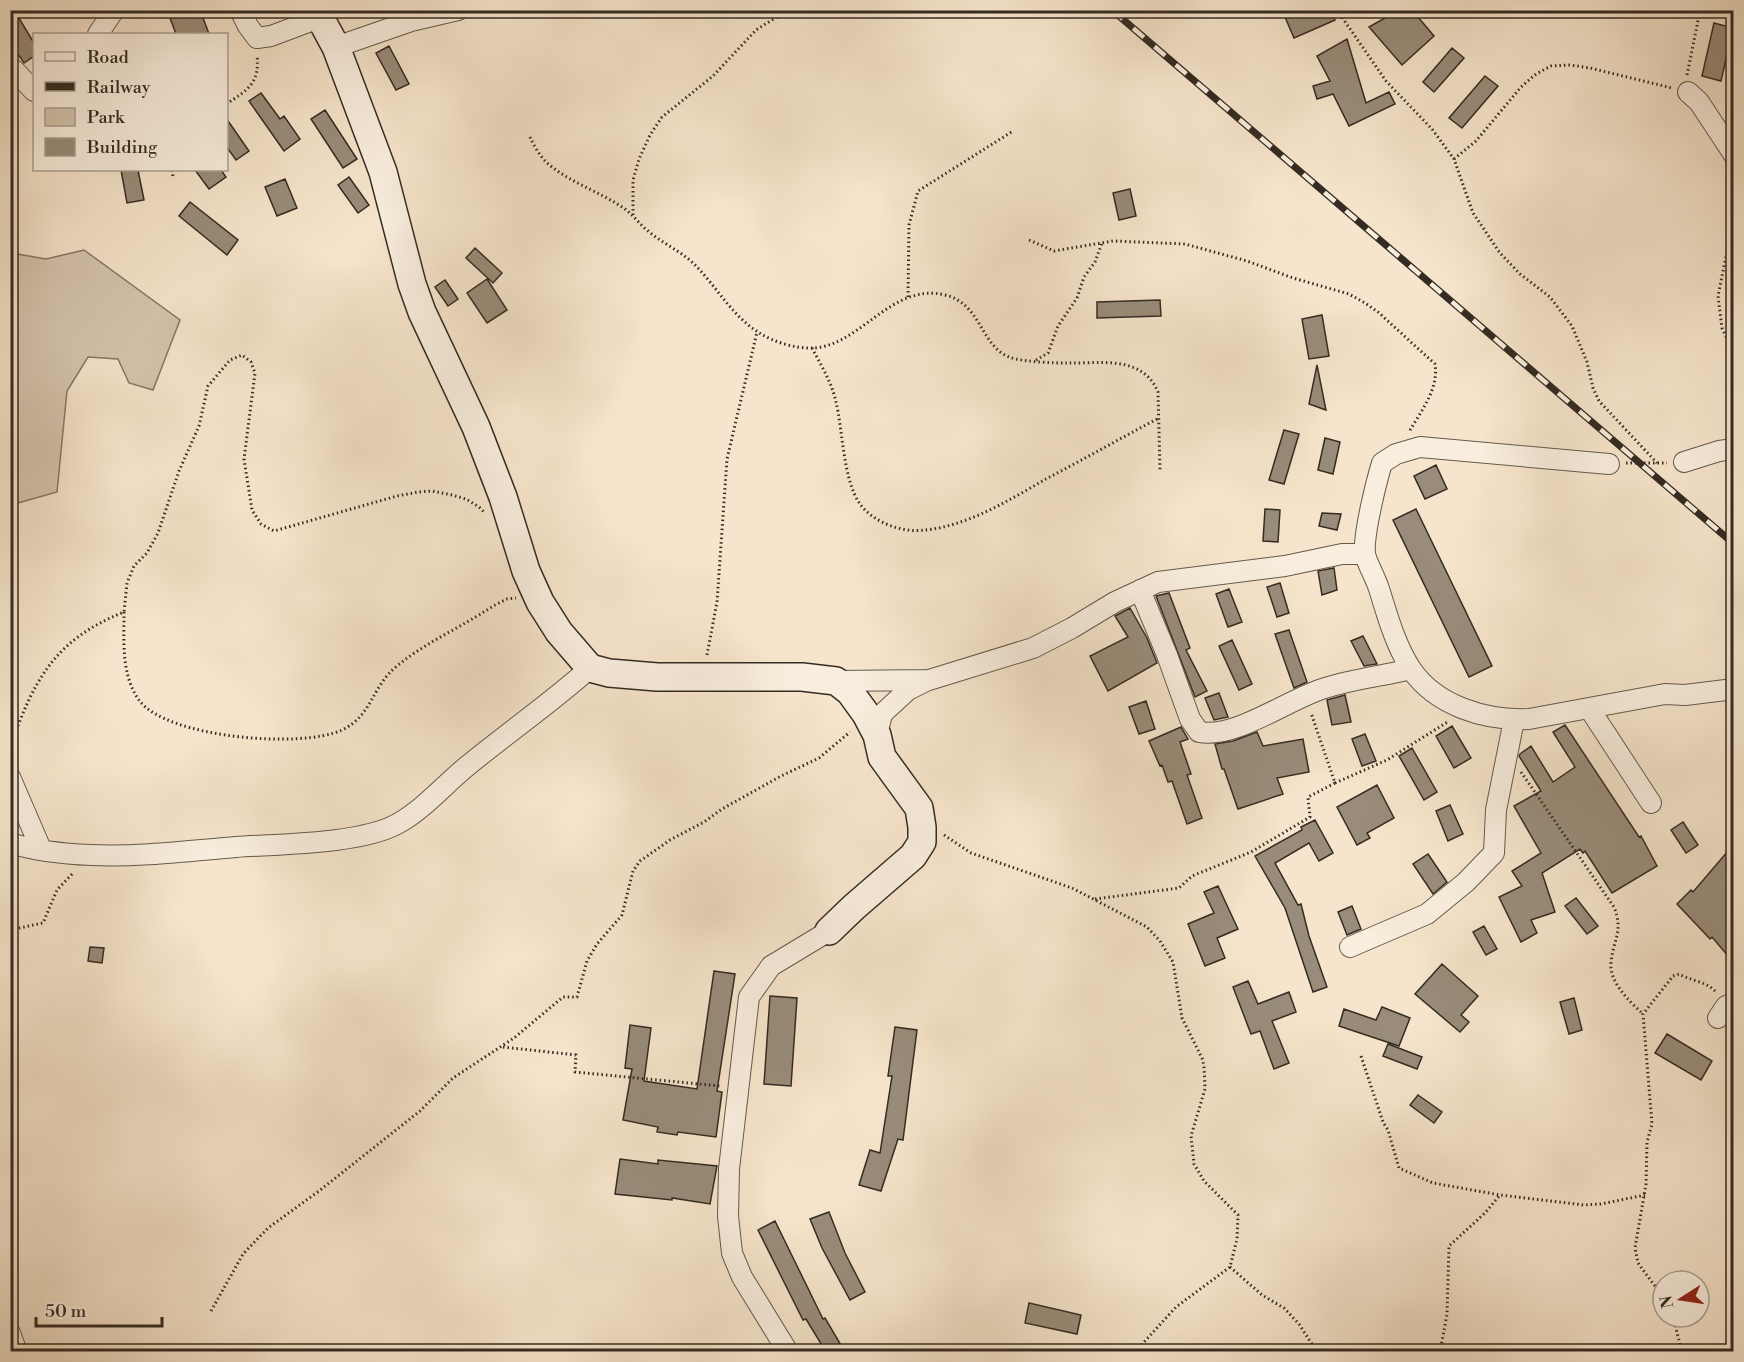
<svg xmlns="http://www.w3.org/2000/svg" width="1744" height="1362" font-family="'Libre Bodoni',serif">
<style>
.green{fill:#d5c5af;stroke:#847868;stroke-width:1.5}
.building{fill:#998c7a;stroke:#342b22;stroke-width:1.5}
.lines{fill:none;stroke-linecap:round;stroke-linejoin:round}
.street-casing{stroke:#645a4c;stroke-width:22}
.secondary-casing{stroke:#342b22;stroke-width:30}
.path{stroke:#342b22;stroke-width:3;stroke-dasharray:1.5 3;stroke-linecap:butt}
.street{stroke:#f9eede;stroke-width:20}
.secondary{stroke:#f9eede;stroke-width:27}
.rail-casing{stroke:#342b22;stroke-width:7}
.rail{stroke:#f9eede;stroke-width:4.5;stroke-dasharray:14;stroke-linecap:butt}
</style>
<rect width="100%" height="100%" fill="#f6e5cc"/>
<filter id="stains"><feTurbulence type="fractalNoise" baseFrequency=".00333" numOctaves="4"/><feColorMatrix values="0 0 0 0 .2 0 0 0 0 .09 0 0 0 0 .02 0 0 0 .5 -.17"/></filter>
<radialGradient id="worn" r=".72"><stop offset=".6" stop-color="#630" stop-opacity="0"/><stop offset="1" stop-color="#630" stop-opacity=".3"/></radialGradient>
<path class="green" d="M84,250L180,320L153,390L129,383L118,359L88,357L67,391L57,492L11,505V253L46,259Z"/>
<path class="building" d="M10,10H14L34,43V56L24,63L10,42Z
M167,10H200L209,34H176Z
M1282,10H1298L1301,16L1315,10H1331L1335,20L1294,38Z
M1399,10H1412L1434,36L1402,65L1369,27Z
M1714,23L1733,28L1721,81L1702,76Z
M1347,39L1366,103L1389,92L1395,104L1349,126L1333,94L1317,99L1313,86L1330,81L1317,56Z
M389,46L409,84L396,90L376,53Z
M1452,48L1464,58L1434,92L1423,82Z
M1485,76L1498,86L1462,128L1449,118Z
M261,93L280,119L284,116L300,139L284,151L249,101Z
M325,110L357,159L343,168L311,119Z
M226,118L249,151L236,160L226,146Z
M121,170H138L144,200L127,203Z
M195,170H221L226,177L209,189Z
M349,177L369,205L358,213L338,185Z
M285,179L297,208L277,216L265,187Z
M1130,189L1136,216L1119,220L1113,193Z
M190,202L238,240L227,255L179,216Z
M475,248L502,273L493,283L466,258Z
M487,279L507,310L487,323L467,293Z
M445,280L458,299L448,306L435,287Z
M1160,300L1161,316L1097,318V302Z
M1322,315L1329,356L1309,359L1302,319Z
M1317,365L1326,410L1309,404Z
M1284,430L1299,434L1284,484L1269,480Z
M1325,438L1340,442L1333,474L1318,470Z
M1436,465L1447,489L1425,499L1414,476Z
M1265,509L1280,510L1278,542L1263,541Z
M1416,509L1492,666L1469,677L1393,520Z
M1322,513L1341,514L1337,530L1319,526Z
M1334,568L1337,590L1322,595L1318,571Z
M1280,583L1289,613L1277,617L1267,587Z
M1229,589L1242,622L1228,627L1216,594Z
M1169,593L1190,648L1186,650L1207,691L1195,697L1156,596Z
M1130,608L1147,638L1157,663L1108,691L1090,656L1128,637L1115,616Z
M1289,630L1307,682L1294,688L1275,634Z
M1363,636L1377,664L1364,666L1351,641Z
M1232,640L1252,684L1239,690L1219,646Z
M1219,693L1228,717L1214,720L1205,698Z
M1345,695L1351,722L1332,725L1327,700Z
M1146,701L1155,729L1139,734L1129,707Z
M1565,725L1639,837L1641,836L1657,866L1612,893L1585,851L1583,853L1580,849L1542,873L1555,912L1531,920L1537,933L1521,942L1499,897L1522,886L1512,871L1541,853L1514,806L1541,791L1519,756L1520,754L1531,746L1553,782L1575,767L1553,732Z
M1452,726L1471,758L1454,768L1436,736Z
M1181,727L1188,739L1180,742L1191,774L1187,775L1202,818L1187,824L1172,781L1168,782L1162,765L1160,766L1149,741Z
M1257,732L1263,746L1303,739L1309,772L1277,778L1283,794L1238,809L1224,769H1222L1215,744L1233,741Z
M1365,734L1376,761L1362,766L1352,739Z
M1412,748L1437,792L1424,800L1399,756Z
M1377,785L1394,818L1367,833L1370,838L1357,845L1337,807Z
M1450,805L1463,834L1448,841L1436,811Z
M1315,820L1333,853L1319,861L1309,843L1275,863L1298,905L1301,904L1309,936L1327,987L1313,992L1285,908L1255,856L1302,830L1301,827Z
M1683,822L1698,845L1686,853L1671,830Z
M1734,844V963L1712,937L1710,939L1677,904L1691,890L1693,892Z
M1428,854L1447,882L1433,894L1413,864Z
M1218,886L1238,929L1217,938L1225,958L1205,966L1188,924L1214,913L1204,892Z
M1576,898L1598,926L1587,934L1565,906Z
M1352,906L1361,929L1347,935L1338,912Z
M1484,926L1497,949L1486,955L1473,932Z
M90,947L104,948L102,963L88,961Z
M1442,964L1478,996L1461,1015L1469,1022L1460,1032L1415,994Z
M714,971L735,974L717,1091L722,1092L716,1137L678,1132L677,1135L657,1132L658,1127L623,1120L632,1069L625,1068L630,1025L651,1028L644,1081L697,1089Z
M1248,981L1258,1004L1289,992L1296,1012L1272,1021L1289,1063L1274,1069L1260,1031L1251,1034L1233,987Z
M770,996L797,998L791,1086L764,1084Z
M1574,998L1582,1030L1569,1034L1560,1002Z
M1382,1007L1410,1018L1399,1046L1339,1026L1344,1009L1376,1020Z
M895,1027L917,1030L903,1140L898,1139L881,1191L859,1185L870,1150L880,1153L892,1076H888Z
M1667,1034L1712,1061L1701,1080L1655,1053Z
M1388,1044L1422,1057L1417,1069L1383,1056Z
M1418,1095L1442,1112L1434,1123L1410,1105Z
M620,1159L658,1164V1160L717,1166L710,1204L672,1198V1200L615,1194Z
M829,1212L845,1253L865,1292L850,1300L822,1248L810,1219Z
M775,1221L823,1319L825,1318L845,1352H826L806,1319L803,1320L758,1230Z
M1029,1303L1081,1315L1077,1334L1025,1323Z"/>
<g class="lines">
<g class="street-casing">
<path id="street" d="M240,10L248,26L257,38L271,36L319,18
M98,34L114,10
M336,47L411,21L458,10
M14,70L34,91
M1688,92L1699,102L1734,155
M1684,462L1719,451L1734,449
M1609,464L1420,447L1396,454L1382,463C1376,483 1363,535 1365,554C1367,564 1377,580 1380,592C1388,618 1396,646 1411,669C1436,706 1486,721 1529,719L1665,694L1685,695L1734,689
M1140,590L1167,655L1190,719L1199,732C1236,739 1288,699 1325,688C1353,679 1383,676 1411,669
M836,681L929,680L1033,648L1072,628L1115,602L1158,582L1285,566L1342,554H1365
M1589,708L1651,803
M877,735L882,714L908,690L926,681
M10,777L41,849
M10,843C36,851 64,854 91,855C139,857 188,851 236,847C278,844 361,844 397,824C423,810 443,786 466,767C507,733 551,703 590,668
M1350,947L1427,914L1466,882L1494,853L1496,810L1514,720
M1718,1018L1726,1006L1734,1003
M10,1333L17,1352
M788,1352L742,1277L732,1253L728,1216L729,1169L749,997L771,966L829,931"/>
</g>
<g class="secondary-casing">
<path id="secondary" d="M316,10L336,47L383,172L412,284L422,312L476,427L503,497L526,571L540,602L559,632L590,668L609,673L657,677H802L836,681L850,692L866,714L877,735L882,757L919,808L922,827V842L913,856L854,907L829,931"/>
</g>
<path class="path" d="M1337,10L1386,81L1432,129L1454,159L1473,213L1500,253L1520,274L1550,297L1572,326L1587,362L1593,388L1599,401L1657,463
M1687,75L1698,21L1703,10
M226,104C248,90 260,83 257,55
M530,137C534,146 540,156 547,163C569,182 598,191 622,207C632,213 639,224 648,231C662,243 679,250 693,263C715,284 731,315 758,332C773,342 796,349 814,348C861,345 892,282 945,295C984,304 980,352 1016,359C1029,362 1053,363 1066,363C1099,364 1142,354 1158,392L1160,471
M1454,159L1476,141L1521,87L1536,74L1551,66L1570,65L1590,68L1672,88
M172,170L173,177
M633,215V180L639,159L650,135L662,117L713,76L756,30L788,10
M1734,217L1718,296L1722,328L1734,354
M1029,240L1054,251L1113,241L1185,244L1247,261L1293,278L1349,294L1365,303L1378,312L1435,364C1439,389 1421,411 1409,432
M908,297L909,225L918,191L1013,131
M812,348C821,365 832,383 836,402C843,431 843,480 860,504C874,523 902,533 925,530C968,526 1009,500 1046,479C1084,459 1121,438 1159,418
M1036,360L1048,353L1058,326L1077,298L1084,277L1095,262L1102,243
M1626,463H1667
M124,612C124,641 121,675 139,700C166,738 302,749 342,730C373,715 371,687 397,666C426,642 462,627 493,606L507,599L516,598
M707,655L717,602L727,459L757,332
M10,747C34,680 54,640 124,612L127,583L134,566L147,553L158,533L179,471L199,426L208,386L230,360L242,355L251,362L255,373L244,459L252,510L261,524L274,531L397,496L418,492L432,491L452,495L466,499L479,507L484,512
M1521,772L1614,907C1624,932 1613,939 1611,963C1609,982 1630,1002 1643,1014
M1335,783L1387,760L1449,721
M944,835L971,853L1072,888L1147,927L1160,941L1173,962L1182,1018L1202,1058L1204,1066L1205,1089L1191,1136L1194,1164L1204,1181L1238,1215L1237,1239L1230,1267L1176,1307L1135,1352
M1095,899L1179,888L1192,876L1251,852L1310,817L1308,797L1335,783L1311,713
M10,930L43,923L57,890L74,872
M503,1047L576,1055L575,1072L720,1086
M1361,1056L1383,1122L1388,1130L1399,1168L1433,1183L1500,1195L1584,1205L1601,1204L1645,1195
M1230,1267L1262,1295L1284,1308L1299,1324L1317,1352
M1663,1297L1638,1263L1635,1248L1646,1184L1647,1142L1652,1124L1643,1014L1673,976L1679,974C1691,981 1706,981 1716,992
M211,1311L243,1254L268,1228L319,1191L420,1111L453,1078L514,1038L563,997H577L587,961L597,944L622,915L633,871L640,861L670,840L704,822L722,809L781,776L819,758L850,732
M1673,1317L1682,1352
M1440,1352L1447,1314L1449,1246L1485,1213L1500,1195"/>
<use href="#street" class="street"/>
<use href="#secondary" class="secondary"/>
<g class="rail-casing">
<path id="rail" d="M1112,10L1734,544"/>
</g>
<use href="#rail" class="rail"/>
</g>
<rect width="1744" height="1362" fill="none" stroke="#f6e5cc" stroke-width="36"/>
<rect x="12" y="12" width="1720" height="1338" fill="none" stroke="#342b22" stroke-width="3"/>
<rect x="18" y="18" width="1708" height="1326" fill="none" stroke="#342b22" stroke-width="1.5"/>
<rect x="33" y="33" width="195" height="138" fill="#f9eede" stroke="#aaa093" stroke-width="1.5"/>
<rect x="45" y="52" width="30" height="9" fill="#f9eede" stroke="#aaa093" stroke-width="1.5"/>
<text x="87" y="63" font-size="18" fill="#342b22">Road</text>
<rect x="45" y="82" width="30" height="9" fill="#342b22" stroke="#aaa093" stroke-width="1.5"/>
<text x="87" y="93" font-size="18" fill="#342b22">Railway</text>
<rect x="45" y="108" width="30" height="18" fill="#d5c5af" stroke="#aaa093" stroke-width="1.5"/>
<text x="87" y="123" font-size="18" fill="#342b22">Park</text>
<rect x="45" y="138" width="30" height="18" fill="#998c7a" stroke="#aaa093" stroke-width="1.5"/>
<text x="87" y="153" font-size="18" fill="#342b22">Building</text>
<g transform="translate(1681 1299) rotate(258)"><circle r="28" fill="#f9eede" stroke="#aaa093" stroke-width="1.5"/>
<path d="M0-4.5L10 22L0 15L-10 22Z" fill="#8f2418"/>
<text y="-9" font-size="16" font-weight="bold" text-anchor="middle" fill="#342b22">N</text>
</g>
<path d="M36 1317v9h126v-9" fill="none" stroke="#342b22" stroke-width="3"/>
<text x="45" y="1317" font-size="18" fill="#342b22" stroke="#f9eede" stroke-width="4.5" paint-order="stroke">50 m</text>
<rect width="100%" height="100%" filter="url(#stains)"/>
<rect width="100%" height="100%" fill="url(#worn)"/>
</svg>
